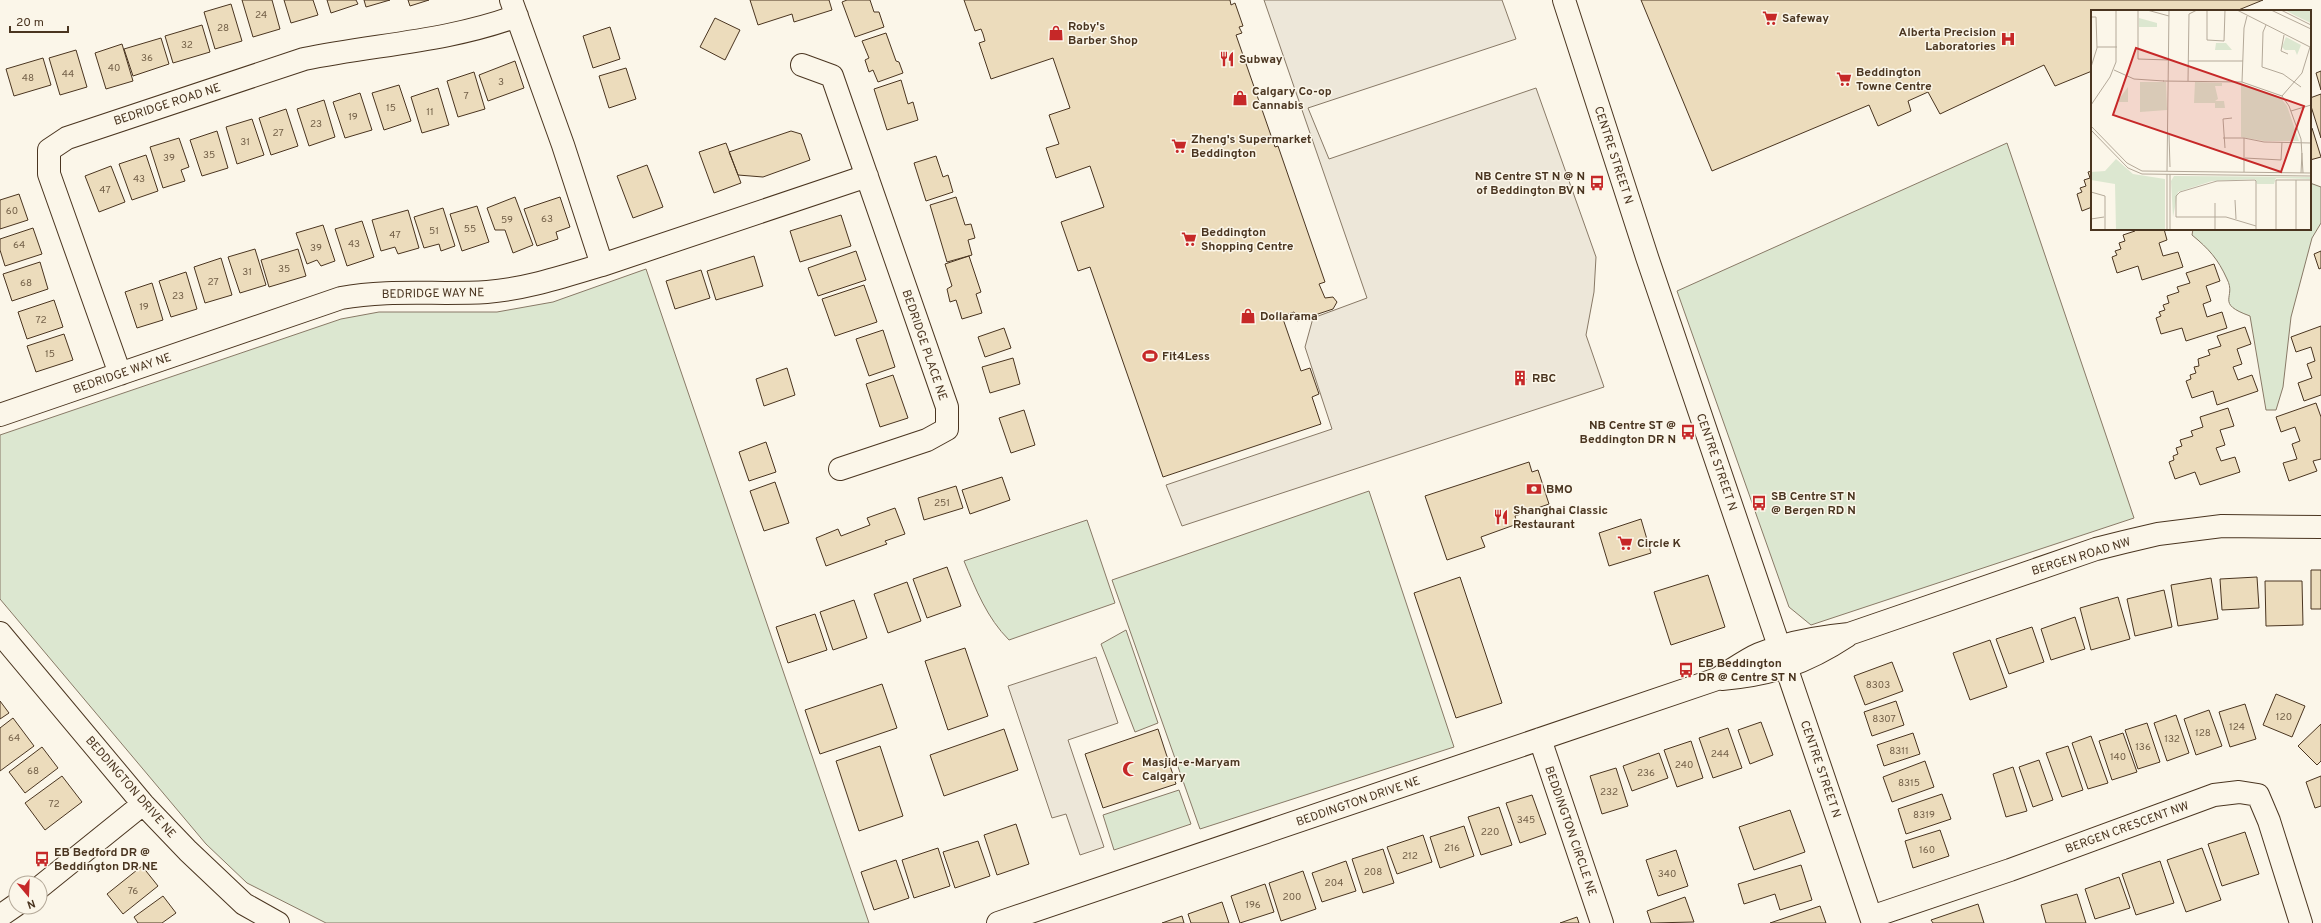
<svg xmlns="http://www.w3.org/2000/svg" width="2321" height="923" font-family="Overpass,sans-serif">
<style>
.green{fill:#dce7d0;stroke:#887966}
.parking{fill:#ede7d9;stroke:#887966}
.building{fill:#ecdcbc;stroke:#4a3520}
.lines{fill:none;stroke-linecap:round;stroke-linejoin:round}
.minor-casing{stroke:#4a3520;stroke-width:24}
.minor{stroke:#fbf6e9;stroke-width:22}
.labels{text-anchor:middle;stroke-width:3;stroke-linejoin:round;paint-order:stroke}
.number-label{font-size:10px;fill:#725f47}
.poi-label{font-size:12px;font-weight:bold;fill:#4a3520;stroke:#fbf6e9;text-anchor:start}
.street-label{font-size:12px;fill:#4a3520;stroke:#fbf6e9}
.inset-road{fill:none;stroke:#b4a999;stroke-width:1}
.view{fill:#c62828;fill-opacity:0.15;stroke:#c62828;stroke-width:2}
.inset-edge{fill:none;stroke:#4a3520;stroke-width:2}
</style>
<rect width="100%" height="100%" fill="#fbf6e9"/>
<path class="green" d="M2007,143L2134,518L1811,625L1789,607L1677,291Z
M2310,183L2321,187V223L2312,238L2291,317L2283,387L2276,410H2266L2250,316C2214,303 2237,298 2227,279C2218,259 2209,249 2192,235L2193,229H2310Z
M646,269L869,923H326L247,883L206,844L0,599V435L341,319L379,312H497L553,302Z
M1369,491L1454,747L1200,829L1112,580Z
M1087,520L1115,603L1009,640C987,618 976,590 964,561Z
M1126,630L1158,723L1135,732L1101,644Z
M1179,790L1191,824L1114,850L1103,815Z"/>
<path class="parking" d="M1264,0H1502L1516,39L1308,108L1329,159L1536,88L1596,257L1594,292L1586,335L1604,387L1182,526L1166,485L1332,429L1305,347L1313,318L1367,298Z
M1096,657L1118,723L1068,740L1104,847L1080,855L1066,814L1052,818L1008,686Z"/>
<path class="building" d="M242,0H272L280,29L253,37Z
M284,0H313L318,15L291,23Z
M327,0H356L358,4L331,13Z
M364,0H390L366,7Z
M408,0H429L410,6Z
M750,0H829L832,10L794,22L792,14L758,25Z
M847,0H870L874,12H879L884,27L855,37L842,2Z
M964,0H1230L1231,5L1235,3L1243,26L1239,27L1242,33L1236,35L1275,147L1278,146L1325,282L1319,284L1325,298L1333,297L1337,302L1333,309L1297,321L1294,312L1282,316L1301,371L1310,368L1319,394L1312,397L1321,424L1163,477L1090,267L1078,271L1061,222L1104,207L1090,166L1056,178L1046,148L1059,144L1049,115L1070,108L1053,58L991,79L979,43L985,41L983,34L981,29L975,31Z
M1641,0H2263L2236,11H2092V71L2055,86L2044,65L1940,114L1928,92L1908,101L1911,111L1878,126L1869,105L1712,171Z
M231,4L242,41L215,49L204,12Z
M715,18L740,30L725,60L700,47Z
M202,25L210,52L173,63L165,36Z
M610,27L620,59L593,68L583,36Z
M886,33L896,61L899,62L903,73L878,82L873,70L869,72L865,60L869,58L862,41Z
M161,38L169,64L133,76L124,49Z
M122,44L133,81L106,89L95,53Z
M76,50L87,87L60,95L49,58Z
M43,58L51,85L14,96L6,69Z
M515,61L524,88L488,101L479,75Z
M626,68L636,99L609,108L599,76Z
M2321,71V90L2316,73Z
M474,72L485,109L458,117L447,81Z
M901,80L908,104L913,102L918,120L887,130L874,89Z
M399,85L411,121L384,130L372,93Z
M438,88L449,125L422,133L411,97Z
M360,93L372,130L345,138L333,102Z
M2321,94V138L2310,103V98Z
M324,100L335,137L309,146L297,109Z
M286,109L298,146L271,155L259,118Z
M252,119L264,155L237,164L226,127Z
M2312,128L2321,157L2310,160V129Z
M217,131L228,168L202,176L190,140Z
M791,131L801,134L810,160L763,177L738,175L729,152Z
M179,138L189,167L181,170L185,181L163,188L150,147Z
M726,143L741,183L714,193L699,152Z
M146,155L158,191L132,200L119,164Z
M936,156L943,177L948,175L953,192L926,201L914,163Z
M647,165L663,207L633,218L617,176Z
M111,166L125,202L99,212L85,176Z
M2092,171V207L2082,211L2077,194L2082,192L2080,188L2086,186L2084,180L2090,178L2088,172Z
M19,194L28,220L0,229V200Z
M515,197L533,245L513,253L505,230H495L487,208Z
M560,197L570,227L556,232L558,239L537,246L524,209Z
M956,197L965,225L971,224L975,238L968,240L972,255L947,262L930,205Z
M477,206L489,242L462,251L450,214Z
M443,208L455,246L441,251L439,244L424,248L414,217Z
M408,210L419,248L398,254L395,247L381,251L372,220Z
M841,215L851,246L800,262L790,231Z
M362,221L374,257L347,266L335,229Z
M323,225L335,261L321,266L317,260L307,264L296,233Z
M33,228L42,254L5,266L0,250V239Z
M2135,229H2164L2167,240L2159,243L2163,256L2178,252L2183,267L2142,280L2138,266L2117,273L2112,257L2117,255L2115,251L2121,249L2119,243L2125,241L2123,235L2135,231Z
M255,249L266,285L240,293L228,257Z
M298,249L306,276L269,287L261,260Z
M856,251L866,280L818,296L808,268Z
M2321,251V268L2319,269L2314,254Z
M754,256L763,286L716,300L707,271Z
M969,256L981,292L976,294L982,313L962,319L956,300L950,302L947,289L952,286L945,264Z
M221,258L232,295L205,303L194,267Z
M40,262L48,289L12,301L3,274Z
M2214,264L2220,281L2206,286L2211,301L2203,304L2207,317L2222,312L2227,328L2186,341L2182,328L2161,334L2156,318L2161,316L2159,312L2165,310L2163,305L2169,303L2167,296L2179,292L2177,287L2190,283L2186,273Z
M701,270L710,298L675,309L666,281Z
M186,272L197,309L171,317L159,281Z
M152,283L163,320L137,328L125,292Z
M864,285L877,322L835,336L822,299Z
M54,300L63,327L27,339L18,312Z
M2321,326V395L2304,401L2298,383L2312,378L2307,364L2315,361L2311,347L2296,352L2291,337Z
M2245,327L2251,344L2237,349L2242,364L2233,367L2238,380L2252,375L2258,391L2217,405L2213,391L2192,398L2186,381L2191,379L2190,375L2196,373L2194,367L2199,366L2198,359L2210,355L2208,350L2221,346L2217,336Z
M1004,328L1011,348L985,357L978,337Z
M883,330L895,367L869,376L856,339Z
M64,334L73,360L36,372L27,346Z
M1013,358L1020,384L990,393L982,367Z
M787,368L795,395L764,406L756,379Z
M1524,373L1526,380L1517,383L1515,376Z
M893,375L908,418L880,427L866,384Z
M2316,403L2321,417V459L2313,461L2317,471L2289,481L2283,463L2297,459L2292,444L2300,441L2295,427L2281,432L2276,417Z
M2228,408L2234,426L2220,430L2225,445L2216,448L2221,461L2235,457L2240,472L2200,485L2195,472L2175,479L2169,462L2174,460L2173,456L2178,454L2176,448L2182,446L2180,440L2193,436L2191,431L2203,427L2200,417Z
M1024,410L1035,445L1011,453L999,418Z
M766,442L776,472L749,481L739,452Z
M1529,462L1532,472L1538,470L1549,504L1515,516L1517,524L1481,537L1485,547L1447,560L1425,496Z
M1002,477L1010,500L970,514L962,490Z
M775,482L789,523L764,531L750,491Z
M956,486L963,508L924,520L918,498Z
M895,508L905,534L885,541L887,544L826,566L816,538L838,529L841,536L870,525L867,518Z
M1641,519L1651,553L1609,566L1599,533Z
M947,567L961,606L927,618L913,579Z
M2311,570H2321V609H2311Z
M1708,575L1725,627L1671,645L1654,592Z
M1460,577L1502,703L1456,718L1414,593Z
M2257,577L2259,608L2222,610L2220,579Z
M2211,578L2218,619L2178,626L2171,585Z
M2265,581H2302L2303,625L2266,626Z
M907,582L921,621L888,633L874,594Z
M2164,590L2172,627L2135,636L2127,599Z
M2118,597L2130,639L2091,650L2080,608Z
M854,600L867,638L833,650L820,612Z
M815,614L827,650L788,663L776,627Z
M2075,617L2085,649L2051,660L2041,629Z
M2032,627L2044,662L2009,674L1996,639Z
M1990,640L2007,687L1970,700L1953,653Z
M965,648L988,716L948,730L925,661Z
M1892,662L1903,691L1865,705L1854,676Z
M882,684L897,728L820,754L805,710Z
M2276,694L2305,706L2292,737L2263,725Z
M0,701L9,713L0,719Z
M1896,701L1904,725L1872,736L1864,712Z
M2245,704L2256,739L2230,747L2219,712Z
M2209,710L2222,746L2196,755L2184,719Z
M2176,715L2189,753L2167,761L2154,723Z
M13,718L34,746L0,771V728Z
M1761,722L1773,755L1750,764L1738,730Z
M2147,723L2160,762L2138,769L2125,730Z
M2321,724V761L2317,765L2298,746Z
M1728,728L1742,768L1713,778L1699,738Z
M1004,729L1018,770L944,796L930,755Z
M1158,729L1176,784L1103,808L1085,754Z
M1913,733L1920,754L1884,766L1877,745Z
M2123,733L2137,772L2112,780L2099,741Z
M2091,736L2108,783L2088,789L2072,743Z
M1691,741L1703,778L1677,787L1664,750Z
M880,746L903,816L859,831L836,761Z
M2068,746L2083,790L2062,797L2046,753Z
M42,747L58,768L25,793L9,772Z
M1659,753L1668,778L1632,791L1623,766Z
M2039,760L2053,800L2033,807L2019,767Z
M1925,761L1934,787L1892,802L1883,777Z
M2013,767L2027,811L2006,817L1993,774Z
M1616,768L1628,806L1602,814L1590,776Z
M62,776L82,802L45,830L25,803Z
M2321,776V806L2315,808L2306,782Z
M1942,794L1951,819L1906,834L1898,809Z
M1532,795L1546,834L1520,843L1506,803Z
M1499,807L1512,845L1481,855L1468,817Z
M1790,810L1805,852L1754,870L1739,827Z
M1016,824L1029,864L997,875L984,835Z
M1464,826L1474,856L1440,868L1430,837Z
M1940,830L1949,856L1913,868L1905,841Z
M2245,832L2259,874L2222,886L2208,844Z
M1423,835L1432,862L1397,874L1387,847Z
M978,841L990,876L955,888L943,852Z
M938,848L950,886L914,898L902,860Z
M2202,848L2221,900L2186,912L2167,860Z
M1383,849L1394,883L1363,893L1352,859Z
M1676,850L1688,886L1658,896L1646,860Z
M896,860L909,898L874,910L861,872Z
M1346,861L1356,891L1322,902L1312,873Z
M2160,861L2174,903L2136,915L2122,874Z
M1801,865L1812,900L1780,910L1775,894L1744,904L1738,884Z
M142,866L158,886L123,914L107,894Z
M1303,871L1316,909L1281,921L1269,883Z
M2119,877L2130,908L2095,919L2085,889Z
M1265,884L1274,912L1240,923L1231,896Z
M2077,894L2086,923H2046L2041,905Z
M163,896L176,913L162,923H138L134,917Z
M1685,897L1694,922L1651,923L1647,911Z
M1222,902L1229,923H1191L1188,914Z
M1978,904L1984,923H1933L1931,920Z
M1820,906L1826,923H1770Z
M1182,916L1184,923H1162Z
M1577,917L1579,923H1560Z"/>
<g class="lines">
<g class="minor-casing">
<path id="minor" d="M1564,0L1647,257L1873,923
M802,65L832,76L947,407V429L927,440L840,469
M602,265L867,176
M120,374L49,174V150L67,138L304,59C377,44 446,42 517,16
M0,415L341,298C389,289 438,295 487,292C526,289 564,276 602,265L563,145L511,0
M0,633L143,804L188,851L244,904L278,923
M1722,679C1771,675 1806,663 1847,636
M1540,739L1602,923
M40,887L143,804
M0,916L16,905
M1871,917L2010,870L2214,795L2239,792L2258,795L2269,821L2301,923
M998,923L1717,679C1731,671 1745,660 1759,654C1788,642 1818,637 1849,634L2096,549L2124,542L2158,534L2222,526L2321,527"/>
</g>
<use href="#minor" class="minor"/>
</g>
<defs>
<g id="supermarket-bare" transform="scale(1.2)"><path d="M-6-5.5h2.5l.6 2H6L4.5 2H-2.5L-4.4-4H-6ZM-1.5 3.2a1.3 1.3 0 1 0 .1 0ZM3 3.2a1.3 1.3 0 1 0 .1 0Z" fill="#c62828" stroke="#fbf6e9" stroke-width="2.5" paint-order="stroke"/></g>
<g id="shop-bare" transform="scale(1.2)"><path d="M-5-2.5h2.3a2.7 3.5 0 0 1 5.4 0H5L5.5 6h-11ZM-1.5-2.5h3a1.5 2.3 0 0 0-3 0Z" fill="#c62828" stroke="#fbf6e9" stroke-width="2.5" paint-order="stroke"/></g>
<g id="hospital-bare" transform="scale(1.2)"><path d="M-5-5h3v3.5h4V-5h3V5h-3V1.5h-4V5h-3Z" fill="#c62828" stroke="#fbf6e9" stroke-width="2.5" paint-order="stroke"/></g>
<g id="restaurant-bare" transform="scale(1.2)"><path d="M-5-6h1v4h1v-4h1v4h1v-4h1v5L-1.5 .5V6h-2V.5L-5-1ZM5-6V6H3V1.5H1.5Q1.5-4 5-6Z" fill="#c62828" stroke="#fbf6e9" stroke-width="2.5" paint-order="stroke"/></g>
<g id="bus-bare" transform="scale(1.2)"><path d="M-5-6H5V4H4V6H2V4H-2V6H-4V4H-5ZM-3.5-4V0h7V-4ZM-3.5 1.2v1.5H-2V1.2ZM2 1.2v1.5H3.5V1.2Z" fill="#c62828" stroke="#fbf6e9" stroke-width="2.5" paint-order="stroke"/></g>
<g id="stadium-bare" transform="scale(1.2)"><path d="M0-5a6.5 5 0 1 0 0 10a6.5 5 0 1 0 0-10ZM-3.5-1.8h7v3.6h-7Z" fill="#c62828" stroke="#fbf6e9" stroke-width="2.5" paint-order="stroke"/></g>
<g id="building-bare" transform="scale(1.2)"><path d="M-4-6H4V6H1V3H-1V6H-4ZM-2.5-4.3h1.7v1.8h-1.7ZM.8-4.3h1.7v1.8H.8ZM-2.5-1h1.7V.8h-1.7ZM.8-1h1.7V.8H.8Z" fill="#c62828" stroke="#fbf6e9" stroke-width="2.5" paint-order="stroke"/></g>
<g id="bank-bare" transform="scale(1.2)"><path d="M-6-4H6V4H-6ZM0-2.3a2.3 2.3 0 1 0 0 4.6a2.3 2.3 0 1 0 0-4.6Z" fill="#c62828" stroke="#fbf6e9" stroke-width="2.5" paint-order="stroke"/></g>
<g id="mosque-bare" transform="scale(1.2)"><path d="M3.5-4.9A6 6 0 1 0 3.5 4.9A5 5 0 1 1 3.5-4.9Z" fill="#c62828" stroke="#fbf6e9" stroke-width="2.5" paint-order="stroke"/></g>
</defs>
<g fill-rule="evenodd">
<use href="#supermarket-bare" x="1770" y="18"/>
<use href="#shop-bare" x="1056" y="33"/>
<use href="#hospital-bare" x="2008" y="39"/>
<use href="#restaurant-bare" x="1227" y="59"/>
<use href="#supermarket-bare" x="1844" y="79"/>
<use href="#shop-bare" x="1240" y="98"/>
<use href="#supermarket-bare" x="1179" y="146"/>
<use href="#bus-bare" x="1597" y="183"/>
<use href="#supermarket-bare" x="1189" y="239"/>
<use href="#shop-bare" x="1248" y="316"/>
<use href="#stadium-bare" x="1150" y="356"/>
<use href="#building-bare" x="1520" y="378"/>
<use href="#bus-bare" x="1688" y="432"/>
<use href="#bank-bare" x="1534" y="489"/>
<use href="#bus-bare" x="1759" y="503"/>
<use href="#restaurant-bare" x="1501" y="517"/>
<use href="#supermarket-bare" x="1625" y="543"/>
<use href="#bus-bare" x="1686" y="670"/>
<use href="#mosque-bare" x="1130" y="769"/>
<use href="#bus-bare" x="42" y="859"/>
</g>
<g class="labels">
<g class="number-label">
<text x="261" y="18">24</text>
<text x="223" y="31">28</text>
<text x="187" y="48">32</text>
<text x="147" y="61">36</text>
<text x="114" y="71">40</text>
<text x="68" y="77">44</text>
<text x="28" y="81">48</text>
<text x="501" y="85">3</text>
<text x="466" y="99">7</text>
<text x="391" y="111">15</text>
<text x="430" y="115">11</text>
<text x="353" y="120">19</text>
<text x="316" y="127">23</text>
<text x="278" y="136">27</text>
<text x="245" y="145">31</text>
<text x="209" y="158">35</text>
<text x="169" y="161">39</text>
<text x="139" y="182">43</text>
<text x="105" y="193">47</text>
<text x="12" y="214">60</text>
<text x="547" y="222">63</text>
<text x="507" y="223">59</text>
<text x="470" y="232">55</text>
<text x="434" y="234">51</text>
<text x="395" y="238">47</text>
<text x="354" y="247">43</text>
<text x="19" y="248">64</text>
<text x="316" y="251">39</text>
<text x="284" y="272">35</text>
<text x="247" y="275">31</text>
<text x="213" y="285">27</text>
<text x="26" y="286">68</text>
<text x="178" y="299">23</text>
<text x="144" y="310">19</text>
<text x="41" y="323">72</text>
<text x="50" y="357">15</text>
<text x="942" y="506">251</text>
<text x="1878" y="688">8303</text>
<text x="2284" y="720">120</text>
<text x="1884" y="722">8307</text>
<text x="2237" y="730">124</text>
<text x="2203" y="736">128</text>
<text x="14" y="741">64</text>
<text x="2172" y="742">132</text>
<text x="2143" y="750">136</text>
<text x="1899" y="754">8311</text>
<text x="1720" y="757">244</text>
<text x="2118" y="760">140</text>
<text x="1684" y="768">240</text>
<text x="33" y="774">68</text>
<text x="1646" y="776">236</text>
<text x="1909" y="786">8315</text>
<text x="1609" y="795">232</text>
<text x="54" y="807">72</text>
<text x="1924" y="818">8319</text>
<text x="1526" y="823">345</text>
<text x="1490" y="835">220</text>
<text x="1452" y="851">216</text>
<text x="1927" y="853">160</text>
<text x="1410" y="859">212</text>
<text x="1373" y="875">208</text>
<text x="1667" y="877">340</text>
<text x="1334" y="886">204</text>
<text x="133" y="894">76</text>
<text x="1292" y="900">200</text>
<text x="1253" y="908">196</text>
</g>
<g class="poi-label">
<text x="1782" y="22">Safeway</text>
<text x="1068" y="30">Roby's<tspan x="1068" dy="14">Barber Shop</tspan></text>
<text x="1996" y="36" text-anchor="end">Alberta Precision<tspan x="1996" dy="14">Laboratories</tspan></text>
<text x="1239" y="63">Subway</text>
<text x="1856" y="76">Beddington<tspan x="1856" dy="14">Towne Centre</tspan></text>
<text x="1252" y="95">Calgary Co-op<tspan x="1252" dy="14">Cannabis</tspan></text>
<text x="1191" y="143">Zheng's Supermarket<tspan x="1191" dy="14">Beddington</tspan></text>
<text x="1585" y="180" text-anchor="end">NB Centre ST N @ N<tspan x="1585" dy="14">of Beddington BV N</tspan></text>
<text x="1201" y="236">Beddington<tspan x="1201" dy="14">Shopping Centre</tspan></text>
<text x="1260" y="320">Dollarama</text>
<text x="1162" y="360">Fit4Less</text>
<text x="1532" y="382">RBC</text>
<text x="1676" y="429" text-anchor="end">NB Centre ST @<tspan x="1676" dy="14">Beddington DR N</tspan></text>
<text x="1546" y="493">BMO</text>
<text x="1771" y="500">SB Centre ST N<tspan x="1771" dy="14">@ Bergen RD N</tspan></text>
<text x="1513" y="514">Shanghai Classic<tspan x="1513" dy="14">Restaurant</tspan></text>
<text x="1637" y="547">Circle K</text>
<text x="1698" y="667">EB Beddington<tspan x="1698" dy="14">DR @ Centre ST N</tspan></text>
<text x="1142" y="766">Masjid-e-Maryam<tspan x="1142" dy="14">Calgary</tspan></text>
<text x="54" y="856">EB Bedford DR @<tspan x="54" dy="14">Beddington DR NE</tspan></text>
</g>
<g class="street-label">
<text transform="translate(167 104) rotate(-18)" y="4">BEDRIDGE ROAD NE</text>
<text transform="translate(1614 155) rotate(72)" y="4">CENTRE STREET N</text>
<text transform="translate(433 293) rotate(-1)" y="4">BEDRIDGE WAY NE</text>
<text transform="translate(925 345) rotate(71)" y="4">BEDRIDGE PLACE NE</text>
<text transform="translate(122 373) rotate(-19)" y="4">BEDRIDGE WAY NE</text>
<text transform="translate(1717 462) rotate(71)" y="4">CENTRE STREET N</text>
<text transform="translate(2081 556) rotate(-17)" y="4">BERGEN ROAD NW</text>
<text transform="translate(1821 769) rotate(71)" y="4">CENTRE STREET N</text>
<text transform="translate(131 787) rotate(49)" y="4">BEDDINGTON DRIVE NE</text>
<text transform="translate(1358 801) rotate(-19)" y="4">BEDDINGTON DRIVE NE</text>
<text transform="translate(2127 827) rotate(-20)" y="4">BERGEN CRESCENT NW</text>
<text transform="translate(1571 831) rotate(71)" y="4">BEDDINGTON CIRCLE NE</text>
</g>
</g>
<g transform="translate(2091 10)">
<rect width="220" height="220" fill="#fbf6e9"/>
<path d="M194,0H220V13L205,6ZM48,8L66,13V17H48ZM195,27L210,35L206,45L204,40H194L191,37ZM125,33H135L141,40H124ZM49,72H75L76,100L49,102ZM104,72L131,73V76H124L127,89L124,91H133L134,98H124V93H103ZM150,73L189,87L196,96L208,131H173L150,127ZM37,77V92H28V89ZM25,149L42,164L74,169V220H25L24,174L0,170V162L14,161ZM83,166L220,167V169L185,168L183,174H166L164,169L121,171L87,182L82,207L80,171Z" fill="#dce7d0"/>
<path class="inset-road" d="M47,0V49L78,50M56,0L78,6M116,0V30L133,31L134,0M146,0L219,37L211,63L191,86M180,0L220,19M190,0L220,15M0,7H5L6,38L0,57M175,15L172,22L171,57L192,64L210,77M193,25L190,41L197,44M6,37H26M97,51H152M23,60L43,69L73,71M72,71L151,72L191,86L198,96L210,129L212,163M97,71L98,4L106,0M151,72L153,18L156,6M0,95L19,67L25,52V0M200,101L220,95M0,116L36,153L51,161L220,163M0,120L37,158L51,164L220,166M78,125L79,157M132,128H153M134,138L132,109L141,108M154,148L190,150L191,132M76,161L78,0M153,162V128L173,132L220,133M210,163L211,143M79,164V220M0,182L14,186V220M144,190L145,209M124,193V220M0,209L13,207M165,216L135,207H85V186L89,182L126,171L164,170L165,171V220M76,220V164M185,220V170H220M205,220V170"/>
<path class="view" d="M45,38L213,96L190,162L22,105Z"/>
<rect width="220" height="220" class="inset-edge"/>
</g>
<g transform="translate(28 895) rotate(161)"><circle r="19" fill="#fbf6e9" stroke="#b4a999"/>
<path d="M0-3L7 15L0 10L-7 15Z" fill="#c62828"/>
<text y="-6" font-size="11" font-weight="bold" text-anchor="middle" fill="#4a3520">N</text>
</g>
<path d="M10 26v6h58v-6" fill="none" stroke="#4a3520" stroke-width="2"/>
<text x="16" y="26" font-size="12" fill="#4a3520" stroke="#fbf6e9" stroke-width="3" paint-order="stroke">20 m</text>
</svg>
